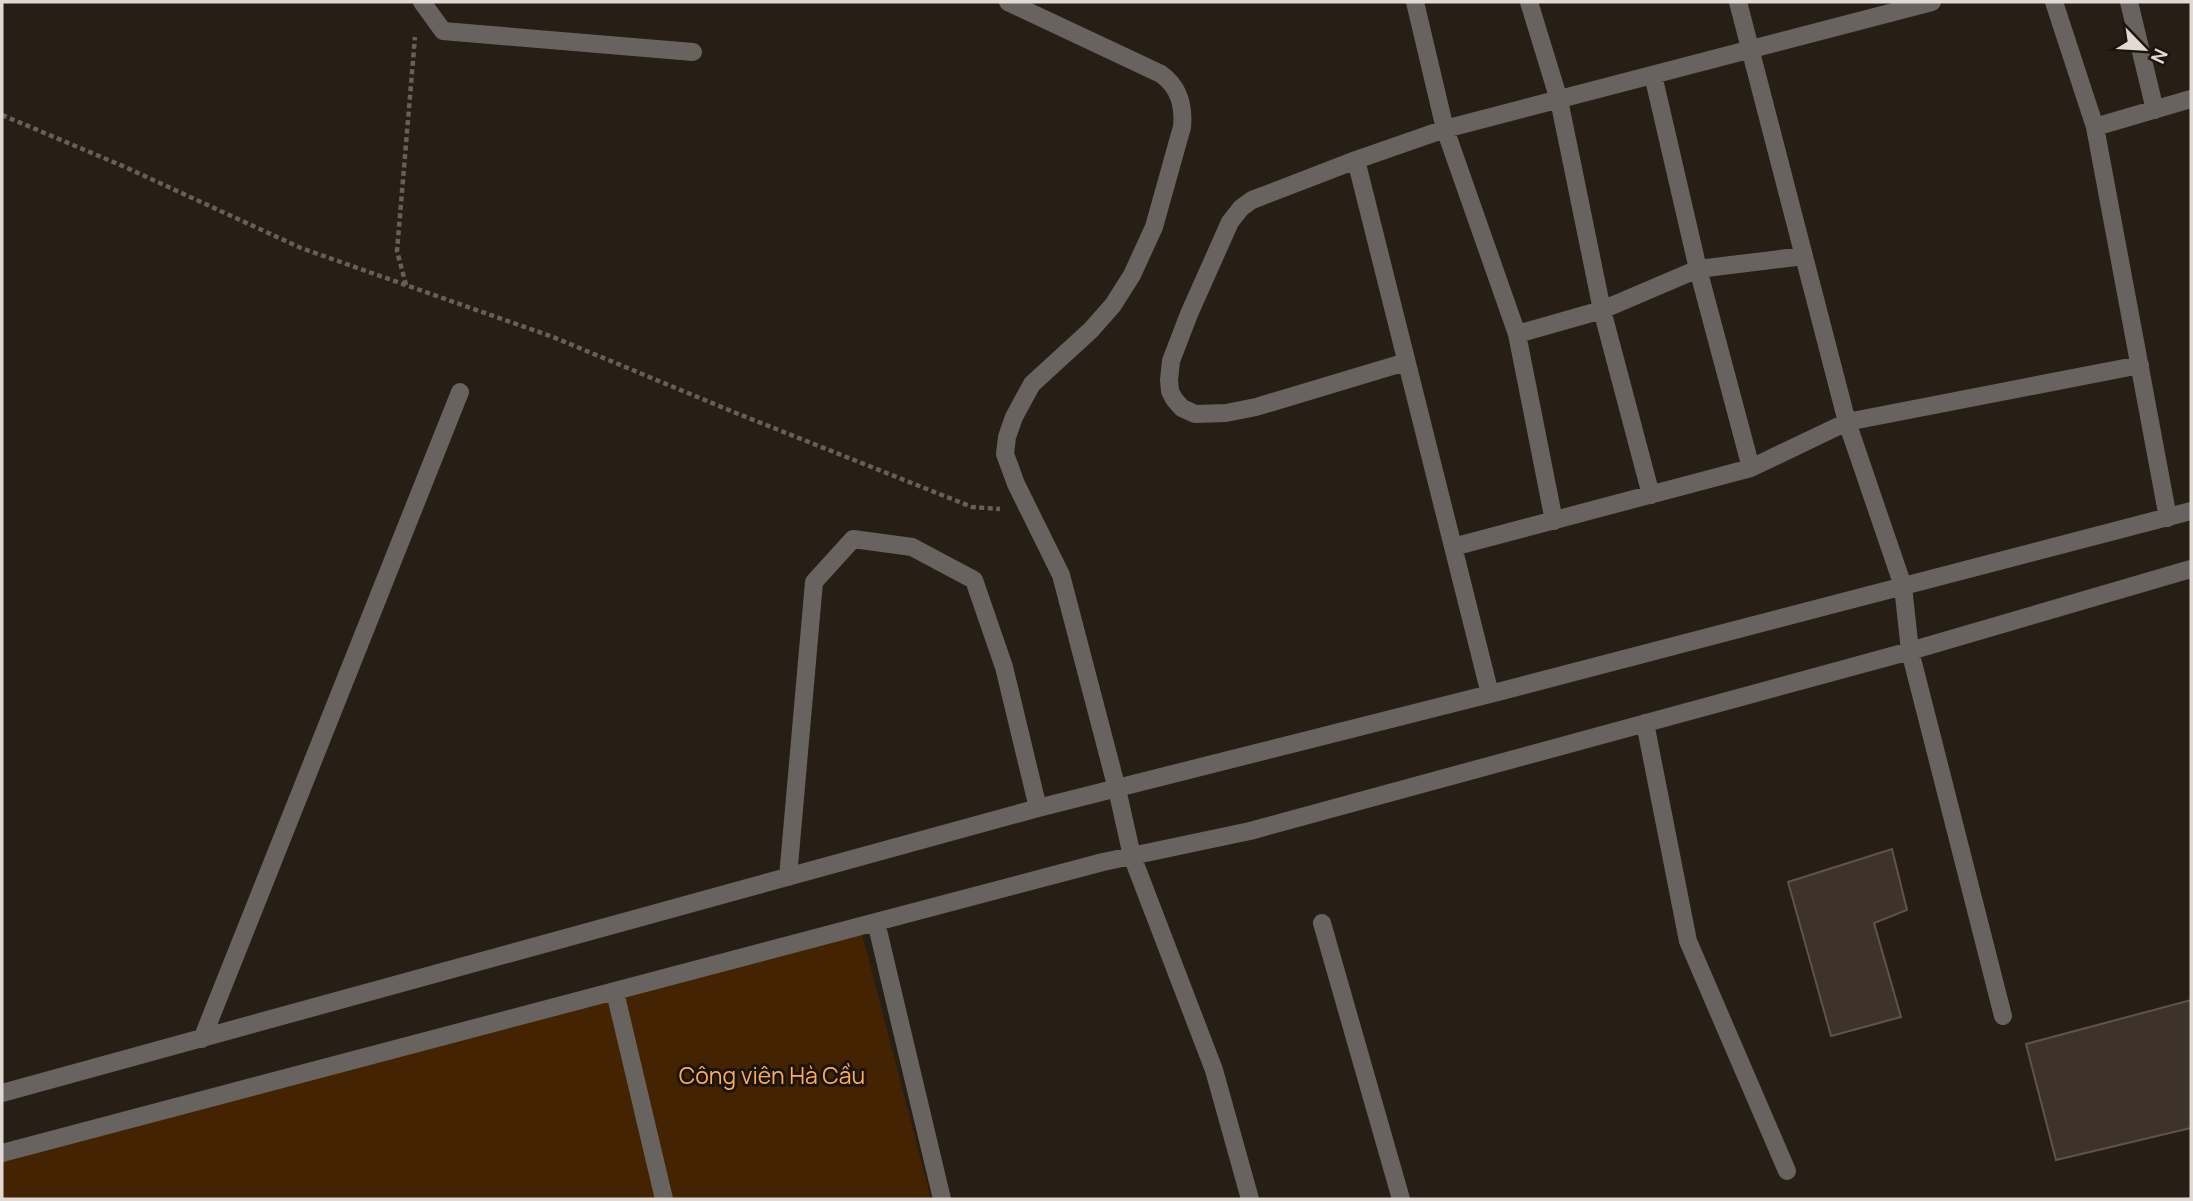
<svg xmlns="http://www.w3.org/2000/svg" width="2193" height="1201" font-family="Manrope,sans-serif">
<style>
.green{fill:#432302}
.building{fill:#3e332a;stroke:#5f544a;stroke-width:2}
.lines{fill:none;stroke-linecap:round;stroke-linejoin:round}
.path{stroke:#685f58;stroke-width:4.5;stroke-dasharray:5 3.5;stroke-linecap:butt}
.minor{stroke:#68635e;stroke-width:18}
.labels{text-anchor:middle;stroke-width:6;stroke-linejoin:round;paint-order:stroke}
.park-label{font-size:23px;fill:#f7ac67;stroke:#1e140c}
</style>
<rect width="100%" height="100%" fill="#271e15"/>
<path class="green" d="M860,926L931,1199H2V1156Z"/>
<path class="building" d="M1892,849L1907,910L1874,923L1901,1017L1831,1036L1788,882Z
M2191,1000V1128L2056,1160L2026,1044Z"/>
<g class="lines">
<path class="path" d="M2,115L125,167L301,248L553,337L736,413L972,507L1000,509
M406,285L397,251L415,37"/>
<path class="minor" d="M422,2L443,31L693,52
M1008,2L1161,74C1179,87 1184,105 1182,127L1154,227L1132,275L1113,305L1091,330L1032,384L1014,417L1007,437L1005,454L1016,484L1061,575L1117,789L1132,856L1214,1070L1250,1199
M1415,2L1445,129L1517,334
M1529,2L1559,100L1602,310L1651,495
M1738,2L1847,422L1903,586L1910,651L2003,1016
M2054,2L2095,127L2168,518
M2129,2L2155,110
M1653,75L1698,269L1751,468
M2095,127L2191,99
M1356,160L1490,694
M1406,362L1256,407L1226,413L1195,414L1182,408L1174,399L1170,391L1169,380L1171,361L1189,314L1230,222L1241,208L1252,200L1356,160L1445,129L1932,2
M1554,521L1517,334L1602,310L1698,269L1804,256
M1453,547L1751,468L1847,422L2140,365
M1645,723L1688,941L1787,1171
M788,877L814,582L853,539L912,547L974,580L1004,667L1038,808
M876,922L942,1199
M1322,923L1401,1199
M615,992L664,1199
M202,1039L460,392
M2,1093L1038,808L1490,694L2191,511
M2,1153L1103,862L1250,831L1910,651L2191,569"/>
</g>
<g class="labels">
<g class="park-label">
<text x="772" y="1084">Công viên Hà Cầu</text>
</g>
</g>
<rect width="2193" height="1201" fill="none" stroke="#e0d9d4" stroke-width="7"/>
<g transform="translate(2144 49) rotate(115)" stroke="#1e140c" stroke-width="5" paint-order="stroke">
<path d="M0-5L12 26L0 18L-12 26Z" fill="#e0d9d4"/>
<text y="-10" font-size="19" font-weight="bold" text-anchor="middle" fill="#e0d9d4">N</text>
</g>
</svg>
